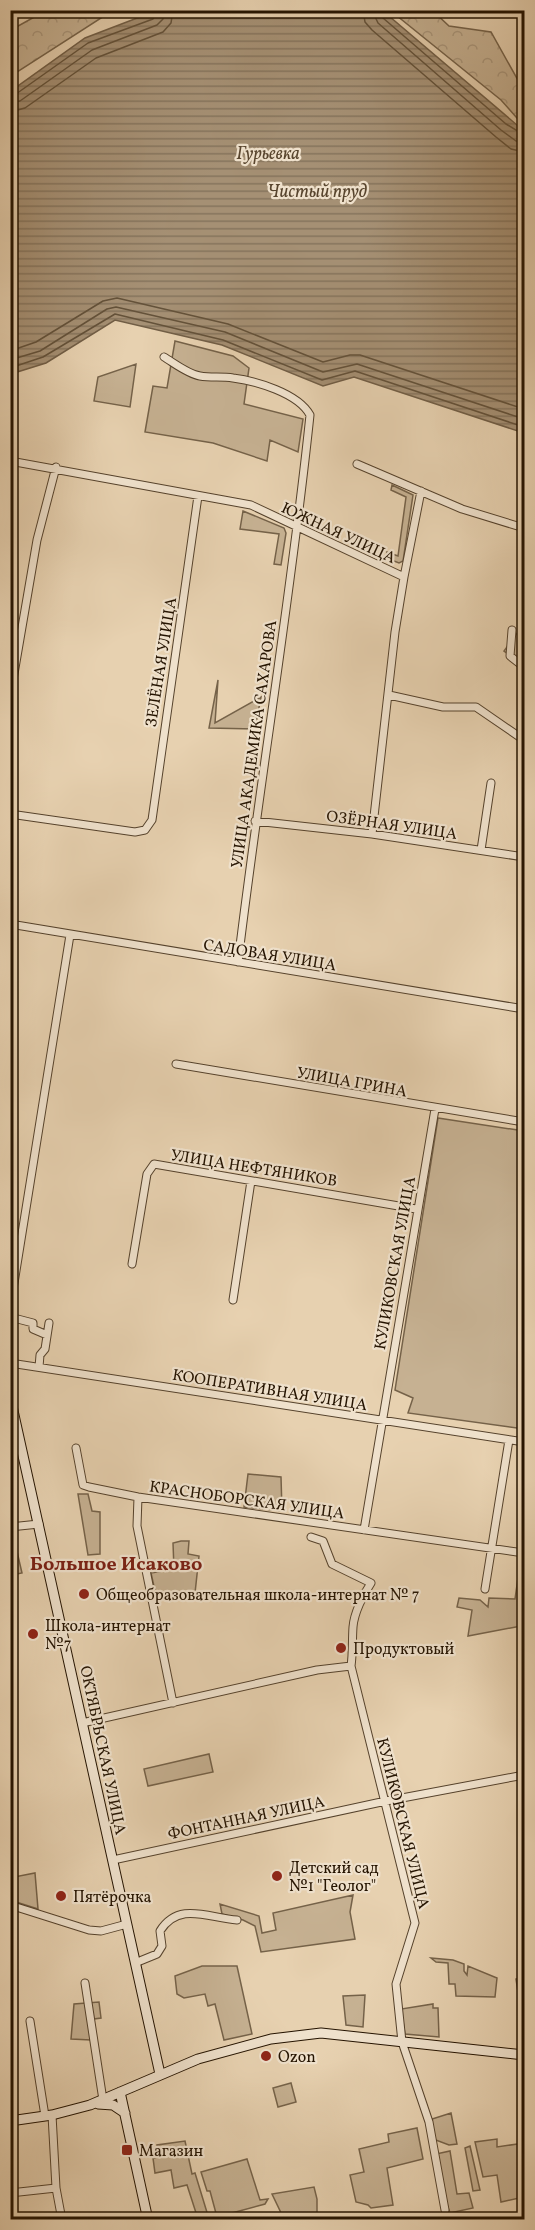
<svg xmlns="http://www.w3.org/2000/svg" width="535" height="2230" font-family="Vollkorn,serif">
<style>
.green{fill:#c6b192;stroke:#756249;stroke-width:1.5}
.forest{fill:url(#forest-crowns);stroke:#756249;stroke-width:1.5}
.water{fill:url(#water-rules);stroke:#715e46;stroke-width:1.5}
.lines{fill:none;stroke-linecap:round;stroke-linejoin:round}
.shore{stroke:#64523a;stroke-width:1.5}
.street-casing{stroke:#55422c;stroke-width:9}
.secondary-casing{stroke:#241300;stroke-width:11}
.street{stroke:#efe1cc;stroke-width:7}
.secondary{stroke:#efe1cc;stroke-width:9}
.poi-dot{fill:#8f2418;stroke:#efe1cc;stroke-width:2}
.labels{text-anchor:middle;stroke-width:4.5;stroke-linejoin:round;paint-order:stroke}
.street-label{font-size:16px;fill:#241300;stroke:#efe1cc}
.poi-label{font-size:16px;fill:#241300;stroke:#efe1cc;text-anchor:start}
.water-label{font-size:18px;font-style:italic;fill:#58452e;stroke:#efe1cc}
.quarter-label{font-size:20px;font-weight:bold;fill:#7a1f14;stroke:#efe1cc}
</style>
<defs>
<pattern id="forest-crowns" width="20" height="18" patternUnits="userSpaceOnUse" patternTransform="scale(1.5)"><rect width="20" height="18" fill="#c6b192"/><path d="M2 6a3 3 0 1 1 6 0M12 15a3 3 0 1 1 6 0" fill="none" stroke="#aa977c"/></pattern>
<pattern id="water-rules" width="6" height="5" patternUnits="userSpaceOnUse" patternTransform="scale(1.5)"><rect width="6" height="5" fill="#a59074"/><path d="M0 2.5h6" fill="none" stroke="#86745d"/></pattern>
</defs>
<rect width="100%" height="100%" fill="#e7d1b0"/>
<filter id="stains"><feTurbulence type="fractalNoise" baseFrequency=".00333" numOctaves="4"/><feColorMatrix values="0 0 0 0 .2 0 0 0 0 .09 0 0 0 0 .02 0 0 0 .5 -.17"/></filter>
<radialGradient id="worn" r=".72"><stop offset=".6" stop-color="#630" stop-opacity="0"/><stop offset="1" stop-color="#630" stop-opacity=".3"/></radialGradient>
<path class="green" d="M175,341L233,356L249,368L244,404L303,419L298,452L270,440L267,461L213,443L145,432L153,386L167,388Z
M136,364L130,407L94,401L98,377Z
M392,485L413,495L403,561L399,563L386,558L387,552L398,556L406,497L391,490Z
M243,511L284,528L286,533L281,565L274,564L279,534L240,529Z
M518,632L524,636V647L516,660L504,651Z
M218,680L215,723L261,697L255,729L209,728Z
M438,1118L524,1131V1429L408,1413L413,1398L395,1390Z
M248,1474L281,1477L282,1511L244,1507Z
M78,1494H88L92,1511L100,1512V1554L88,1555Z
M181,1541H189L188,1554L199,1556L195,1593L157,1600L151,1573L174,1569L173,1543Z
M15,1543L22,1573L11,1575V1544Z
M521,1557L524,1558V1623L521,1626L468,1636L472,1610L457,1607L459,1598L480,1600L488,1607L489,1598L515,1599Z
M209,1754L213,1772L148,1786L144,1769Z
M35,1873L38,1909L16,1902L14,1877Z
M353,1895L350,1912L355,1939L261,1952L255,1926L243,1920L222,1914L220,1904L259,1916L262,1933L276,1930L273,1913Z
M431,1958L453,1960L464,1964V1971L467,1975L468,1966L497,1978L495,1997L456,1996L455,1984H449L448,1963L436,1962Z
M202,1966H237L252,2034L224,2040L215,2004L208,2006L205,1994L184,1998L177,1994L175,1976Z
M524,1977V2004L520,2005L516,1979Z
M365,1995L363,2027L346,2025L343,1996Z
M99,2002L101,2018L94,2019L91,2040L71,2039L74,2004Z
M433,2004V2008H438L439,2037L405,2034L401,2009Z
M291,2083L296,2102L278,2107L273,2088Z
M451,2113L457,2144L449,2145L433,2139L429,2120Z
M417,2128L423,2159L387,2168L393,2205L371,2208L368,2205L356,2202L350,2175L364,2172L359,2149L389,2142L388,2134Z
M497,2139V2147L524,2143V2197L501,2202L497,2175L483,2177L475,2142Z
M185,2141L192,2174L195,2173L209,2219H198L187,2185L174,2188L171,2170L155,2173L153,2158L159,2157L157,2145Z
M470,2146L480,2190L473,2191L465,2148Z
M450,2151L457,2194L469,2193L473,2208L450,2213L444,2196L436,2154Z
M247,2159L260,2200L268,2199L265,2204L217,2217L210,2191H207L201,2172Z
M314,2187L317,2199V2219H284L272,2194Z"/>
<path class="forest" d="M45,11H112L11,76V30Z
M391,11H433L449,26L491,32L524,91V126L501,100Z"/>
<path class="water" d="M158,10L383,11L524,131V433L354,377L323,386L222,345L115,320L46,363L11,374V91L85,38Z"/>
<g class="lines">
<path class="shore" d="M363,10L365,22L372,30L496,137L511,149L524,152
M372,10L378,23L501,130L516,141L524,143
M380,10L383,18L506,124L524,135
M10,95L16,94L88,43L153,19L157,10
M10,103L20,101L92,50L157,25L163,19L164,10
M10,112L25,108L96,58L163,32L171,23L173,10
M10,351L36,342L103,301L117,298L228,324L323,362L350,355H360L524,409
M10,360L40,351L107,309L116,307L225,332L323,372L357,364L524,419
M10,368L43,357L115,314L223,340L322,380L355,371L524,427"/>
<g class="street-casing">
<path id="street" d="M10,11L14,10
M164,357C174,363 188,374 200,376C211,378 222,376 233,378C256,381 298,393 310,415C291,598 260,779 238,962
M10,461L251,505L404,577L395,632L372,834
M357,464L462,509L524,528
M404,577L421,491
M512,630L510,656L524,667
M389,695L443,707H476L524,740
M10,697L37,540L56,467
M10,814L135,832L145,830L152,820L198,496
M255,821L372,834L524,857
M481,850L491,783
M10,924L524,1009
M176,1064L524,1122
M132,1264L147,1174L154,1164L416,1209
M233,1300L251,1181
M10,1308L70,935
M10,1317L33,1323V1329L47,1335
M10,1363L524,1442
M39,1367L40,1355L45,1349L49,1323
M10,1443L20,1441
M76,1448L83,1485L89,1487L138,1497L524,1553
M138,1497L137,1526L173,1703
M10,1527L39,1524
M364,1530L435,1109
M311,1537L323,1541L332,1564L371,1583C363,1595 354,1613 353,1627C352,1641 353,1652 351,1666L415,1923L396,1984L402,2042L429,2122L445,2210
M485,1589L509,1440
M82,1723L317,1670L351,1666
M113,1860L386,1801L524,1775
M10,1905L89,1930L101,1931L127,1924
M135,1963L157,1954L162,1946L160,1931C179,1901 208,1918 237,1920
M85,1983L103,2100
M30,2021L45,2116
M52,2115L56,2188L62,2220
M10,2193L56,2188"/>
</g>
<g class="secondary-casing">
<path id="secondary" d="M521,10L524,14
M10,1397L160,2074
M120,2092L148,2220
M98,2104L113,2105L125,2113
M10,2121L52,2115L90,2105L198,2059L271,2039L321,2033L524,2055"/>
</g>
<use href="#street" class="street"/>
<use href="#secondary" class="secondary"/>
</g>
<g class="poi-dot">
<circle cx="84" cy="1594" r="6"/>
<circle cx="33" cy="1634" r="6"/>
<circle cx="341" cy="1648" r="6"/>
<circle cx="277" cy="1876" r="6"/>
<circle cx="61" cy="1896" r="6"/>
<circle cx="266" cy="2056" r="6"/>
<rect x="121" y="2144" width="12" height="12" rx="3"/>
</g>
<g class="labels">
<g class="street-label">
<text transform="translate(339 532) rotate(25)" y="6">ЮЖНАЯ УЛИЦА</text>
<text transform="translate(160 662) rotate(-81)" y="6">ЗЕЛЁНАЯ УЛИЦА</text>
<text transform="translate(253 744) rotate(-82)" y="6">УЛИЦА АКАДЕМИКА САХАРОВА</text>
<text transform="translate(392 824) rotate(8)" y="6">ОЗЁРНАЯ УЛИЦА</text>
<text transform="translate(270 954) rotate(9)" y="6">САДОВАЯ УЛИЦА</text>
<text transform="translate(352 1081) rotate(10)" y="6">УЛИЦА ГРИНА</text>
<text transform="translate(254 1167) rotate(9)" y="6">УЛИЦА НЕФТЯНИКОВ</text>
<text transform="translate(394 1263) rotate(-80)" y="6">КУЛИКОВСКАЯ УЛИЦА</text>
<text transform="translate(270 1389) rotate(9)" y="6">КООПЕРАТИВНАЯ УЛИЦА</text>
<text transform="translate(247 1499) rotate(8)" y="6">КРАСНОБОРСКАЯ УЛИЦА</text>
<text transform="translate(104 1750) rotate(78)" y="6">ОКТЯБРЬСКАЯ УЛИЦА</text>
<text transform="translate(246 1817) rotate(-12)" y="6">ФОНТАННАЯ УЛИЦА</text>
<text transform="translate(404 1823) rotate(76)" y="6">КУЛИКОВСКАЯ УЛИЦА</text>
</g>
<g class="poi-label">
<text x="96" y="1600">Общеобразовательная школа-интернат № 7</text>
<text x="45" y="1631">Школа-интернат<tspan x="45" dy="18">№7</tspan></text>
<text x="353" y="1654">Продуктовый</text>
<text x="289" y="1873">Детский сад<tspan x="289" dy="18">№1 "Геолог"</tspan></text>
<text x="73" y="1902">Пятёрочка</text>
<text x="278" y="2062">Ozon</text>
<text x="139" y="2156">Магазин</text>
</g>
<g class="water-label">
<text x="268" y="159">Гурьевка</text>
<text x="317" y="197">Чистый пруд</text>
</g>
<g class="quarter-label">
<text x="116" y="1570">Большое Исаково</text>
</g>
</g>
<rect width="535" height="2230" fill="none" stroke="#e7d1b0" stroke-width="36"/>
<rect x="12" y="12" width="511" height="2206" fill="none" stroke="#241300" stroke-width="3"/>
<rect x="18" y="18" width="499" height="2194" fill="none" stroke="#241300" stroke-width="1.5"/>
<rect width="100%" height="100%" filter="url(#stains)"/>
<rect width="100%" height="100%" fill="url(#worn)"/>
</svg>
